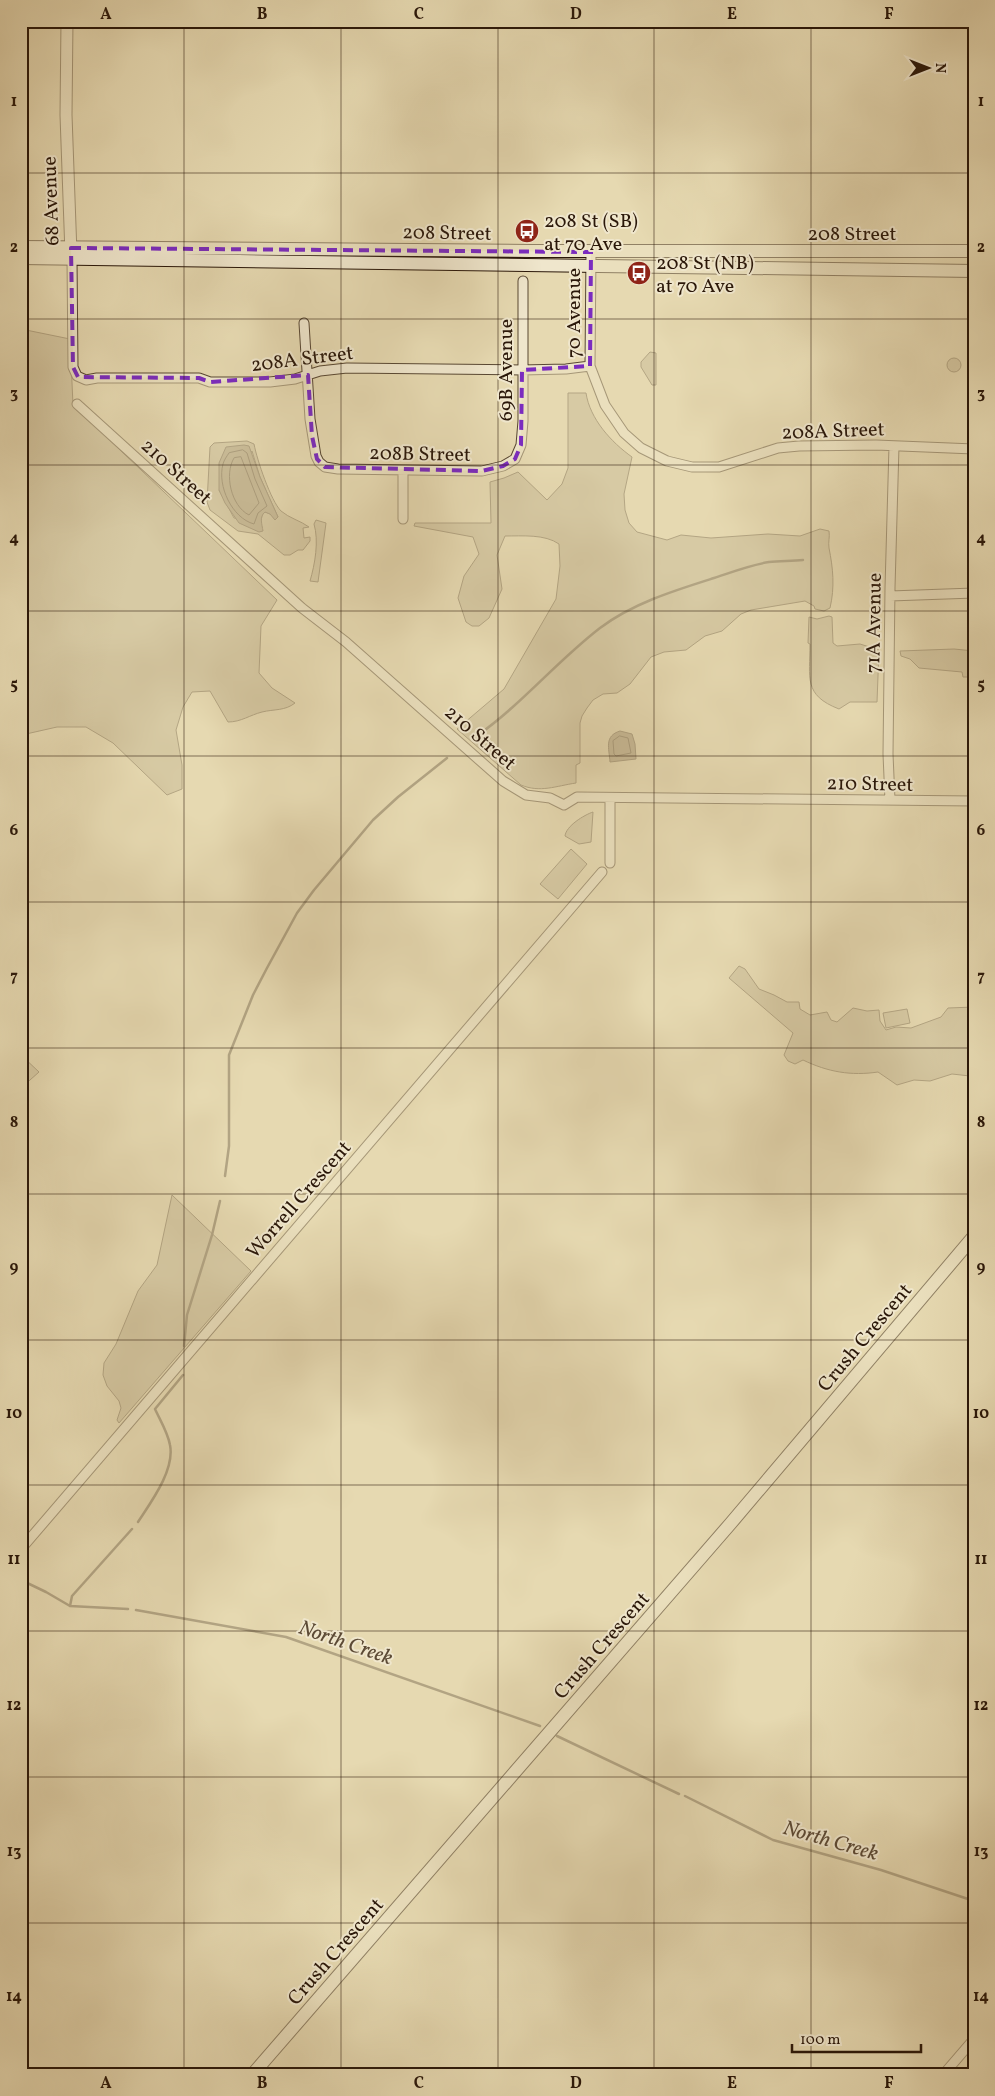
<svg xmlns="http://www.w3.org/2000/svg" width="995" height="2096" font-family="Vollkorn,serif">
<style>
.green{fill:#c6b894;stroke:#78684e;fill-rule:evenodd}
.water{fill:#a69778;stroke:#74644c}
.lines{fill:none;stroke-linecap:round;stroke-linejoin:round}
.shore{stroke:#685740;stroke-width:1}
.stream{stroke:#74644c;stroke-width:2.5}
.minor-casing{stroke:#594833;stroke-width:11}
.tertiary-casing{stroke:#594833;stroke-width:13}
.secondary-casing{stroke:#2a1709;stroke-width:14}
.minor{stroke:#efe6cc;stroke-width:9}
.tertiary{stroke:#efe6cc;stroke-width:11}
.secondary{stroke:#efe6cc;stroke-width:12}
.marked{fill:none;stroke:#7b2cbf;stroke-width:4;stroke-dasharray:10 6;stroke-linejoin:round}
.grid{fill:none;stroke:#2a1709;stroke-width:1;stroke-opacity:0.55}
.labels{text-anchor:middle;stroke-width:4;stroke-linejoin:round;paint-order:stroke}
.street-label{font-size:20px;fill:#2a1709;stroke:#efe6cc}
.poi-label{font-size:20px;fill:#2a1709;stroke:#efe6cc;text-anchor:start}
.water-label{font-size:21px;font-style:italic;fill:#5c4a35;stroke:#efe6cc}
.neatline{fill:none;stroke:#2a1709;stroke-width:2}
.grid-label{font-size:16px;text-anchor:middle;font-weight:bold;fill:#2a1709}
</style>
<rect width="100%" height="100%" fill="#e6d9b1"/>
<filter id="stains"><feTurbulence type="fractalNoise" baseFrequency=".004" numOctaves="4"/><feColorMatrix values="0 0 0 0 .2 0 0 0 0 .09 0 0 0 0 .02 0 0 0 .5 -.17"/></filter>
<radialGradient id="worn" r=".72"><stop offset=".6" stop-color="#630" stop-opacity="0"/><stop offset="1" stop-color="#630" stop-opacity=".3"/></radialGradient>
<path class="green" d="M21,329L70,339L73,405L277,600L261,626L259,673L272,688L295,703C285,711 274,709 262,712C250,715 241,722 228,722L210,691L192,692L183,707L176,730L182,765V789L167,795L113,743L86,727H57L26,734L21,738Z
M650,352L656,353V385H652L641,367V362Z
M947 365a7 7 0 1 1 14 0a7 7 0 1 1-14 0Z
M568,393H586C590,419 611,442 632,457L624,494L625,510L629,523L637,532L667,540L681,535L711,538L768,534L800,536L820,529L829,531C830,537 828,542 829,548C833,568 835,587 830,608L824,611L815,609L814,606L805,601L751,610L741,614L722,631L705,636L686,650L664,652L651,657L630,684L617,693L603,694L593,700L587,708L582,716L580,723V763L576,765V783C556,786 540,793 521,785L457,729L504,689L556,599L560,566L559,544C545,534 522,536 505,536L497,555L502,589L489,618L479,626H472L466,622L458,598L464,576L479,554L473,537L414,526L415,523H491L490,482L504,478L518,472L547,500L562,484L568,468Z
M247,441L254,444C257,460 271,501 281,511C289,518 301,521 309,527L303,528L304,538L310,537V541L303,550H298L290,555H284L258,534L238,531L210,510L207,502L210,447L214,443ZM252,451L260,477L278,517L265,512L262,515L261,521L234,518L219,490Z
M316,520L326,523L318,582L310,581C315,564 319,541 314,524Z
M829,616L832,617L833,643L837,646L860,644L879,650L877,702H850L839,709C803,695 810,678 810,644L808,643L809,617L817,619Z
M954,649L974,651V677H963L962,672L919,668L910,659L901,656L900,651Z
M593,812L591,842L579,844L565,836C566,826 584,815 593,812Z
M571,849L587,864L558,899L540,884Z
M739,966L745,969L759,989L774,995L787,1002H799L800,1009L810,1015L827,1012L831,1020L837,1022L853,1008L867,1011L879,1010L880,1021L886,1030L896,1027L911,1028L941,1017L948,1008L974,1007V1075L970,1076L952,1074L930,1081L914,1080L897,1085L878,1072C851,1076 828,1072 803,1060L795,1064L788,1061L784,1055L793,1033L729,978Z
M907,1009L910,1023L886,1028L883,1013Z
M21,1055L39,1072L21,1088Z
M172,1195L251,1271L119,1423L117,1420L121,1408L119,1401L107,1386L103,1375L104,1363L116,1344L138,1291L157,1265Z"/>
<path class="water" d="M244,445L249,446L260,477L278,517L275,520L270,514L265,512C259,517 262,524 263,531L259,532L239,523L225,503L219,490V463L226,447Z
M620,731L632,734L635,744L636,759L610,762C609,748 604,736 620,731Z"/>
<g class="lines">
<path class="shore" d="M243,450L247,453L255,479L267,506L258,513L254,524C232,518 217,486 223,464C224,460 227,456 229,453Z
M241,457L259,503L249,515C231,506 224,474 234,458Z
M620,736L628,738L631,753L616,756L614,754L613,741Z"/>
<path class="stream" d="M478,735C522,704 557,661 600,628C633,603 676,590 714,578C732,572 750,565 769,562C780,561 791,561 803,560
M225,1176L229,1146V1055L253,995L267,968L297,913L314,890L373,820L398,797L447,758
M184,1346L187,1315L212,1235L220,1201
M138,1522C151,1502 175,1470 170,1445C168,1433 160,1420 155,1409L183,1375
M21,1580L46,1592L70,1606L128,1609
M70,1606L72,1596L132,1529
M136,1610L286,1637L540,1726
M557,1736L679,1794
M685,1796L773,1840L881,1870L974,1901"/>
<g class="minor-casing">
<path id="minor" d="M591,252L590,366L605,405L624,433L641,448L667,461L692,467H719L778,448L799,446L876,445L974,449
M72,259L73,367L77,376L86,380L97,378H199L210,382H270L295,379L320,371L347,368L522,370L566,369L590,366
M304,323L310,419L316,456L319,462L325,467L338,469L482,471L503,466L515,459L521,445L523,421V281
M77,404L302,608L346,642L503,781L526,795L550,798L564,805L577,797L974,801
M403,470V519
M890,596L974,593
M890,800L888,754L890,588L894,446
M610,863V798
M21,1549L602,872
M943,2075L974,2039"/>
</g>
<g class="tertiary-casing">
<path id="tertiary" d="M67,21L66,115L71,254"/>
</g>
<g class="secondary-casing">
<path id="secondary" d="M21,247L531,251H974
M21,258L974,271
M252,2075L731,1523L974,1236"/>
</g>
<use href="#minor" class="minor"/>
<use href="#tertiary" class="tertiary"/>
<use href="#secondary" class="secondary"/>
</g>
<path d="M0 0H995V2096H0ZM71,248L591,252L590,366L522,370L521,445L515,459L503,466L482,471L325,467L317,459L312,436L308,375L210,382L199,378L78,377L73,367Z" fill="#e6d9b1" fill-opacity=".55" fill-rule="evenodd"/>
<path class="marked" d="M71,248L591,252L590,366L522,370L521,445L515,459L503,466L482,471L325,467L317,459L312,436L308,375L210,382L199,378L78,377L73,367Z"/>
<path class="grid" d="M184,21V2075M341,21V2075M498,21V2075M654,21V2075M811,21V2075M21,173H974M21,319H974M21,465H974M21,611H974M21,756H974M21,902H974M21,1048H974M21,1194H974M21,1340H974M21,1485H974M21,1631H974M21,1777H974M21,1923H974"/>
<defs>
<g id="bus-disc" transform="scale(1.25)"><circle r="9.5" fill="#8f2418" stroke="#efe6cc"/><path d="M-5-6H5V4H4V6H2V4H-2V6H-4V4H-5ZM-3.5-4V0h7V-4ZM-3.5 1.2v1.5H-2V1.2ZM2 1.2v1.5H3.5V1.2Z" fill="#fff"/></g>
</defs>
<g fill-rule="evenodd">
<use href="#bus-disc" x="527" y="231"/>
<use href="#bus-disc" x="639" y="273"/>
</g>
<g class="labels">
<g class="street-label">
<text transform="translate(50 201) rotate(-92)" y="7">68 Avenue</text>
<text transform="translate(447 232) rotate(1)" y="7">208 Street</text>
<text x="852" y="240">208 Street</text>
<text transform="translate(573 313) rotate(-90)" y="7">70 Avenue</text>
<text transform="translate(302 358) rotate(-7)" y="7">208A Street</text>
<text transform="translate(505 370) rotate(-90)" y="7">69B Avenue</text>
<text transform="translate(833 430) rotate(-2)" y="7">208A Street</text>
<text transform="translate(420 453) rotate(1)" y="7">208B Street</text>
<text transform="translate(177 471) rotate(42)" y="7">210 Street</text>
<text transform="translate(873 623) rotate(-89)" y="7">71A Avenue</text>
<text transform="translate(481 737) rotate(41)" y="7">210 Street</text>
<text transform="translate(870 783) rotate(1)" y="7">210 Street</text>
<text transform="translate(298 1199) rotate(-49)" y="7">Worrell Crescent</text>
<text transform="translate(864 1337) rotate(-50)" y="7">Crush Crescent</text>
<text transform="translate(601 1645) rotate(-49)" y="7">Crush Crescent</text>
<text transform="translate(335 1951) rotate(-49)" y="7">Crush Crescent</text>
</g>
<g class="poi-label">
<text x="544" y="227">208 St (SB)<tspan x="544" dy="23">at 70 Ave</tspan></text>
<text x="656" y="269">208 St (NB)<tspan x="656" dy="23">at 70 Ave</tspan></text>
</g>
<g class="water-label">
<text transform="translate(346 1642) rotate(19)" y="7">North Creek</text>
<text transform="translate(831 1840) rotate(16)" y="7">North Creek</text>
</g>
</g>
<rect width="995" height="2096" fill="none" stroke="#e6d9b1" stroke-width="55"/>
<g transform="translate(928 68) rotate(90)" stroke="#efe6cc" stroke-width="4" paint-order="stroke">
<path d="M0-4L9 19L0 12L-9 19Z" fill="#2a1709"/>
<text y="-8" font-size="14" font-weight="bold" text-anchor="middle" fill="#2a1709">N</text>
</g>
<path d="M792 2044v8h129v-8" fill="none" stroke="#2a1709" stroke-width="2.5"/>
<text x="800" y="2044" font-size="15" fill="#2a1709" stroke="#efe6cc" stroke-width="4" paint-order="stroke">100 m</text>
<rect x="28" y="28" width="940" height="2040" class="neatline"/>
<g class="grid-label">
<text x="106" y="19">A</text>
<text x="262" y="19">B</text>
<text x="419" y="19">C</text>
<text x="576" y="19">D</text>
<text x="732" y="19">E</text>
<text x="889" y="19">F</text>
<text x="14" y="106">1</text>
<text x="981" y="106">1</text>
<text x="14" y="252">2</text>
<text x="981" y="252">2</text>
<text x="14" y="398">3</text>
<text x="981" y="398">3</text>
<text x="14" y="543">4</text>
<text x="981" y="543">4</text>
<text x="14" y="689">5</text>
<text x="981" y="689">5</text>
<text x="14" y="835">6</text>
<text x="981" y="835">6</text>
<text x="14" y="981">7</text>
<text x="981" y="981">7</text>
<text x="14" y="1127">8</text>
<text x="981" y="1127">8</text>
<text x="14" y="1272">9</text>
<text x="981" y="1272">9</text>
<text x="14" y="1418">10</text>
<text x="981" y="1418">10</text>
<text x="14" y="1564">11</text>
<text x="981" y="1564">11</text>
<text x="14" y="1710">12</text>
<text x="981" y="1710">12</text>
<text x="14" y="1856">13</text>
<text x="981" y="1856">13</text>
<text x="14" y="2001">14</text>
<text x="981" y="2001">14</text>
<text x="106" y="2088">A</text>
<text x="262" y="2088">B</text>
<text x="419" y="2088">C</text>
<text x="576" y="2088">D</text>
<text x="732" y="2088">E</text>
<text x="889" y="2088">F</text>
</g>
<rect width="100%" height="100%" filter="url(#stains)"/>
<rect width="100%" height="100%" fill="url(#worn)"/>
</svg>
